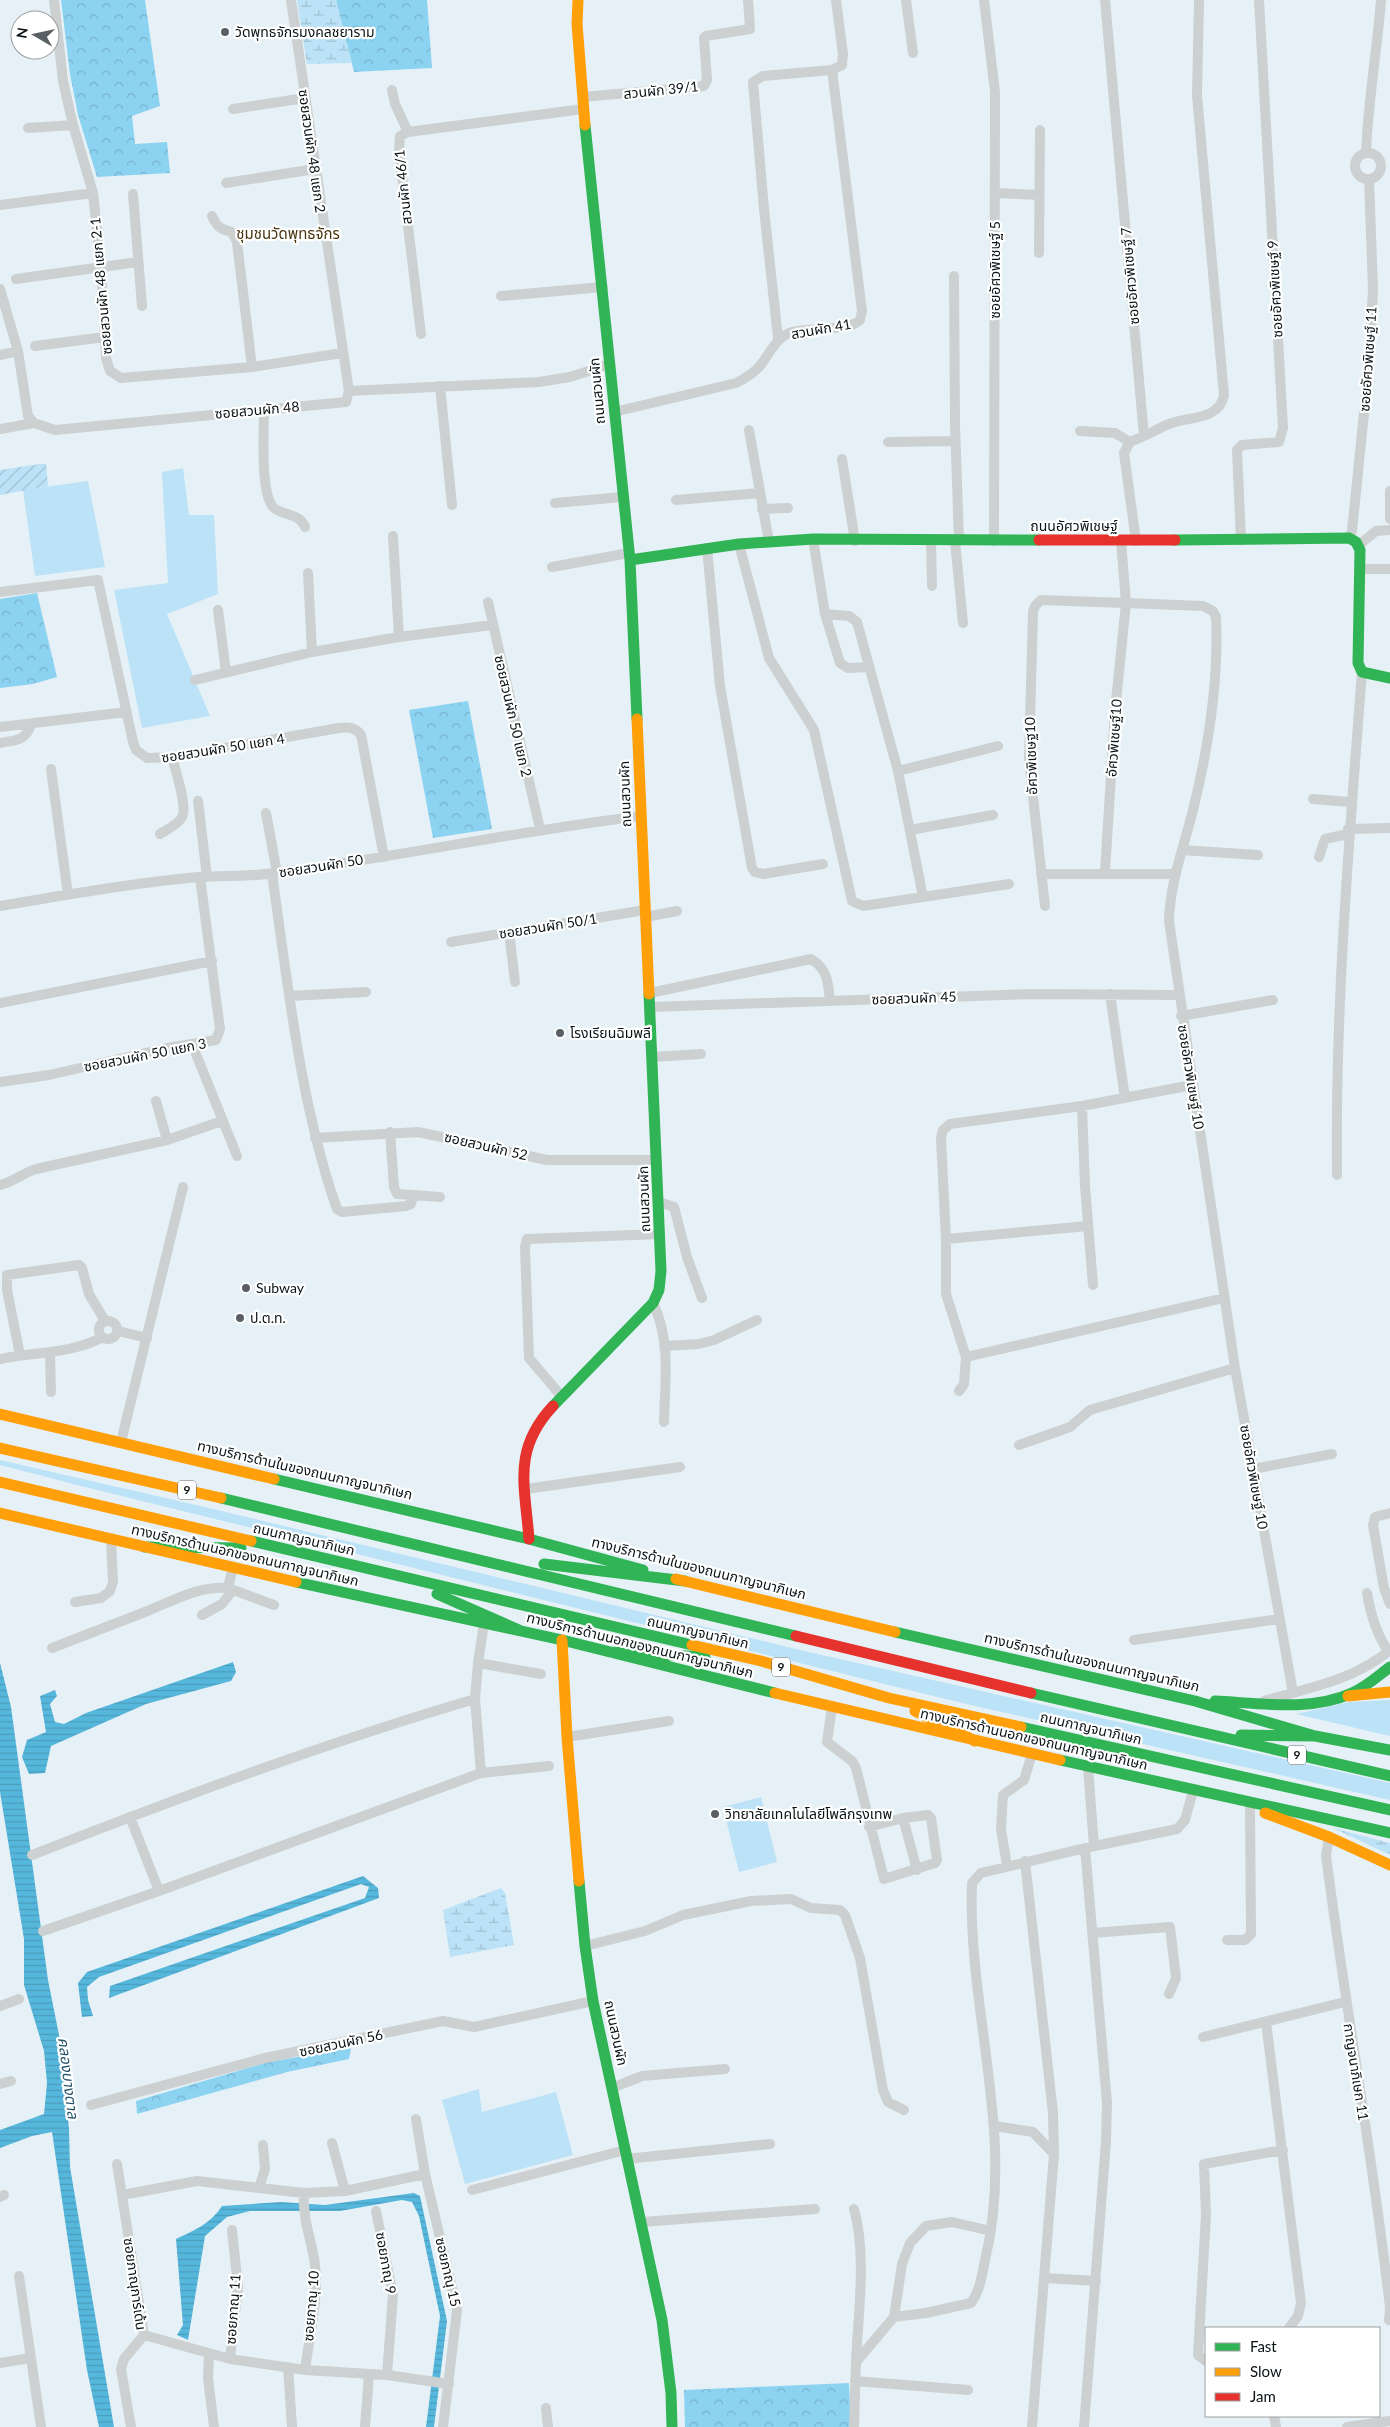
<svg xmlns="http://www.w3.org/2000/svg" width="1390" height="2427" font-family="Lato,'Noto Sans Thai',sans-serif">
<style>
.green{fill:#bbe2f6}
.forest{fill:url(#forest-crowns)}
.wetland{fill:url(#wetland-marsh)}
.garden{fill:url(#garden-furrows)}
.water{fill:url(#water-rules)}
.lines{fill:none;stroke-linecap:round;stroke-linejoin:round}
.street{stroke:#cdd0d1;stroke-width:10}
.fast{stroke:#30b455;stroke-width:11}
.slow{stroke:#ff9f0a;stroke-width:11}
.jam{stroke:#e5322d;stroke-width:11}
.poi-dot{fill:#586064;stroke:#fff;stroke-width:2}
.labels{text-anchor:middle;stroke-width:4.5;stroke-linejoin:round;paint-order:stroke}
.shield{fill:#fff;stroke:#54595b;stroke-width:1}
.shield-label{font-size:12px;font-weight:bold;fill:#0b1215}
.poi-label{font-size:14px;fill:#0b1215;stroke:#fff;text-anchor:start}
.street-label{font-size:14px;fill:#0b1215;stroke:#fff}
.neighbourhood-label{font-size:15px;fill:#49350f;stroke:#fff}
.water-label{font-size:15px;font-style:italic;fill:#25546a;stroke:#fff}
</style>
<defs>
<pattern id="forest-crowns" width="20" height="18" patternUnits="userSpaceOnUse" patternTransform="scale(1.25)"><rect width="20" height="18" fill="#8cd2f1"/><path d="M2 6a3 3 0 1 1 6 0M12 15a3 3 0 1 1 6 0" fill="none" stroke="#77b3ce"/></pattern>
<pattern id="wetland-marsh" width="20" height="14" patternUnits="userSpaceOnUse" patternTransform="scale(1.25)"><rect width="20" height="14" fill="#bbe2f6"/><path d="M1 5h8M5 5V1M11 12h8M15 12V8" fill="none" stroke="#9fc1d2"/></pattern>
<pattern id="garden-furrows" width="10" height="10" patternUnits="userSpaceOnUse" patternTransform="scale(1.25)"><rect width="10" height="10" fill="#bbe2f6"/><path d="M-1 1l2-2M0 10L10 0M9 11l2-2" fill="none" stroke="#9fc1d2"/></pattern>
<pattern id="water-rules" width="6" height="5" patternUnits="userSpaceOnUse" patternTransform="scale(1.25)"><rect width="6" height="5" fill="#56b7dc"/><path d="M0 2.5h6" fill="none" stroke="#4a9cbc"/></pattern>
</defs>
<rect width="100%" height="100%" fill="#e6f1f7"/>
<path class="green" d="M183,468L189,515H214L218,594L167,614L210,716L142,728L114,590L168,583L162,472Z
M88,481L105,567L35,576L23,490Z
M0,1460L209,1508L800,1650L1390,1783V1800L962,1703L81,1486L0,1465Z
M1390,1700V1736L1296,1714L1350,1702Z
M761,1797L777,1862L739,1872L723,1807Z
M479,2089L482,2112L556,2092L573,2155L465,2184L442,2100Z"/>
<path class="forest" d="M61,0H145L160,106L132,116L135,144L167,142L170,173L97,177L78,115L70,74Z
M336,0H427L432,68L354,72Z
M37,593L57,677L33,684L0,688V599Z
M468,701L492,829L433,838L409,710Z
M351,2048L349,2059L287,2072L137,2114L136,2101L268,2062Z
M849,2383L851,2427H685L684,2390Z"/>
<path class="wetland" d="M297,0H336L352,63L307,64Z
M1333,1828L1390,1843V1855Z
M501,1888L505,1893L514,1945L450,1957L443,1910Z"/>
<path class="garden" d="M40,464H46L48,486L0,495V470Z"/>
<path class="water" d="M233,1662L236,1672L231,1681L146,1704L51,1746L45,1773L29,1774L22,1757L27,1740L46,1732L40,1696L55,1690L57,1696L50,1704L55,1722L64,1724L86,1713Z
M0,1663L11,1707L48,1980L61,2045L69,2129L70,2167L114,2427H99L87,2370L52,2132L32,2136L0,2148V2130L44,2114L47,2083L44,2051L24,1985V1939L0,1792Z
M363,1876L378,1888L379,1898L109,1998L110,1986L365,1898L369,1887L361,1884L99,1977L87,1987L88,2000L93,2016L82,2017L78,1983L87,1972Z
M414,2193L420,2196L447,2321L434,2427H426L440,2316L419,2216L412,2202L402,2200L340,2211H250L227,2217L205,2236L188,2340L177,2335L183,2325L176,2239C195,2230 210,2224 222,2206L281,2202L325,2205Z"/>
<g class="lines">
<path class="street" d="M54,0L63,81L73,125L93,193L101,267L106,358L110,371L121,378L252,367L342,353
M291,0L349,391
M906,0L913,53
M984,0L995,92L994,541
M1105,0L1144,436L1130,442L1124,453L1136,541
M392,90L395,104L408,132
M583,97L704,86L707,80L704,38L706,36L750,29L748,0
M233,109L305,98
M28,128L73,125
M1355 166a13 13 0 1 1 26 0a13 13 0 1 1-26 0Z
M1366,153C1368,101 1377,51 1381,0
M226,183L315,169
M995,193L1039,195
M133,194L142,306
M0,205L93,193
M212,216C217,227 220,229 232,232L237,242L252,367
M1039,253L1040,130
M954,276L955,425L959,541
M16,279L138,262
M0,289L18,351L28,416L34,423L55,430L346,402L349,391L539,382L570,377L610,364
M501,296L603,287
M421,334L399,151L400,136L408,132L583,109
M778,338L764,209L753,82L763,76L832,70L842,65L843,54L836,0
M35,346L105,337
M0,355L18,351
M440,386L452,505
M264,410C264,431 260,492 273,507C282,516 300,513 305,527
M614,412L736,383C744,379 751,375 758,368C770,355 774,338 792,332C809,327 848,332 860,320L862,311L832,70
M0,429L34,423
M749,430L769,542
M1080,431L1115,433L1130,442
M1144,436C1153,432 1161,427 1169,424C1189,416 1219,421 1224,395L1197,96L1199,0
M888,442L955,441
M842,459L855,541
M1390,491V519
M676,500L760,493
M555,503L622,497
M762,509L788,508
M393,536L399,637
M1349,538L1352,531L1369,364L1373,290L1369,179
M813,539L825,614L849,616L857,622L898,771L923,897
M1241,540L1237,450L1242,445L1279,442L1283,428L1259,0
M931,541L932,586
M955,541L963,623
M1121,541L1126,603L1203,606L1213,611L1216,617C1219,681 1209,744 1194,806C1185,844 1170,881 1169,921L1235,1368L1293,1693
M739,544L769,658L814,730L852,901L863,906L1009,884
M1359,545L1376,531L1390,530
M707,548L720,686L752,868L755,872L763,874L823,864
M552,567L629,553
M1360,569H1390
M308,573L312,652
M0,592L98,580L133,742L136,750L147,758L172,757L339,728C349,727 355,727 361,735L384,857
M488,602L540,829
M218,610L226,672
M825,614L840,663L848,668L869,667
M195,680L312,652L399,637L492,625
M0,727L127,712
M0,743C16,740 26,741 31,724
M51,769L68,895
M898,771L998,746
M1313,799L1350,802
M198,801L207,877
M266,813L277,873
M1348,829L1390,828
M910,830L993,815
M160,834C166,830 179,824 182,817C188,806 175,770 172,757
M1182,850L1258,855
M1319,857L1325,839L1348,834
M272,874C288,984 300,1104 337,1209L342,1212L406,1206L411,1204L413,1196
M1041,874H1176
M0,906C66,895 132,883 198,877C224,875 249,877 274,873C397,857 518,831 641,816
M1045,906L1029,760L1033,612L1035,606L1041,600L1126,603L1115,711L1105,872
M645,917L677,911
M509,932L515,982
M451,942L645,910
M650,993L811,959C828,969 828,983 830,1001
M1110,994L1125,1098
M290,996L366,992
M0,1003L212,961
M650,1007L1032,994L1178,995
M1181,1016L1273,1000
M192,1044L237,1156
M653,1057L701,1054
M0,1082L49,1075L167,1048L216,1040L220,1029L200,877
M156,1101L167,1140
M1082,1106L1085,1186L1093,1285
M390,1132L394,1187L397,1194L440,1197
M315,1138L418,1132L547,1160H657
M1337,1175C1335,1006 1349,841 1362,672
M0,1185C14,1182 23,1173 36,1169L167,1140L222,1121
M659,1202L674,1207L687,1257L702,1298
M946,1239L1088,1226
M653,1303C671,1340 665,1382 664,1422
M99 1330a9 9 0 1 1 18 0a9 9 0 1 1-18 0Z
M118,1331L147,1338
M665,1346L699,1344L714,1340L757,1320
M50,1353L51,1392
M20,1355L7,1290V1275L79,1265L82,1268L89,1294L105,1321
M966,1357L1224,1298
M0,1359C34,1352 71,1354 103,1337
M959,1391L964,1384L966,1357L946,1294V1239L941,1138L943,1130L950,1124L1082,1106L1192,1085
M562,1397L529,1358L525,1247L527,1239L660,1234
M121,1442L183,1187
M1019,1445L1070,1427L1090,1410L1235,1368
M1253,1469L1332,1454
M526,1489L680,1467
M1390,1513L1375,1517L1373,1525L1384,1588L1390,1604
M228,1588L274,1605
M1367,1593C1371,1615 1376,1633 1388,1651
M75,1602L101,1598L110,1591L113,1582L111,1539
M202,1615L222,1604L233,1590
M484,1623L478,1663L541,1674
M1134,1640L1279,1619
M52,1648C83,1636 114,1624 145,1612C173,1601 197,1586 228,1588L233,1567
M478,1663L475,1699L481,1773
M1264,1701C1309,1688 1354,1680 1390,1650
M832,1707L827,1742L852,1761L856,1768L884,1879L935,1863L937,1860L931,1818L928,1815L903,1818L869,1827
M567,1737L669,1721
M1088,1767L1094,1846
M130,1817L159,1891
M903,1818L917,1870
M1329,1837L1326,1855C1345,2006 1373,2156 1390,2308
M32,1855C178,1798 325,1743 475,1699
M1025,1861L1053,2113L1054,2154L1032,2427
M1007,1866L1001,1829L1003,1795L1024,1780L1032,1754
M43,1931L159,1891L481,1773L549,1766
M1092,1933L1170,1927L1176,1978L1169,1994
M1227,1940H1245L1251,1934L1250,1807
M585,1946L645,1931L683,1915L751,1901L791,1899L811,1908L840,1910L845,1915L860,1958L883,2090L888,2102L904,2110
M0,2006L19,1999
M1266,2022L1301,2303L1298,2316L1289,2328
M1203,2037L1345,2002
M0,2084L11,2081
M612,2088L642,2076L725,2069
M91,2105L265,2058L443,2021L474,2027L593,2001
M416,2119L425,2174L457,2310L443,2427
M995,2126L1033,2132L1054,2154
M332,2143L345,2191
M626,2159L770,2144
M117,2164L144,2335L124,2359L121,2369L131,2427
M259,2188L265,2169L263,2145
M472,2190L625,2150
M304,2193C302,2219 312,2240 315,2265C319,2299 309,2337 305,2370
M122,2195L197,2181L304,2193L345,2191L425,2174
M0,2197L4,2195
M854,2209C867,2255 858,2314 856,2362
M376,2211L393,2295L387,2375
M642,2222L815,2209
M19,2276L41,2427
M1045,2278L1096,2281
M894,2317L902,2264L910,2243L926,2226L952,2222L991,2231
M1389,2320L1390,2309
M144,2335L230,2359L305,2370L387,2375L449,2384
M209,2354L208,2378L214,2427
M230,2359L238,2287L232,2230
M1206,2361L1198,2355L1206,2215L1204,2164L1283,2150
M0,2363L30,2358
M288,2367L292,2427
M855,2381L968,2390
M546,2408L548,2427
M1274,2416L1276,2427
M365,2427L369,2374
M854,2427L856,2362L894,2317L926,2313L971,2303C980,2291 982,2275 985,2260C1016,2135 967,2009 972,1883L981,1873L1085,1848L1177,1829L1185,1820L1193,1791
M1084,2427L1106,2141L1107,2103L1085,1848
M1347,2427L1389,2421"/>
<path class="fast" d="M585,125L630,560L637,719
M1175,540L1349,538L1356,542L1360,550L1358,663L1362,672L1390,678
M630,560L739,544L813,539L1039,540
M553,1406L653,1303L659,1290L661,1271L649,994
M274,1479L529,1539L643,1570
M221,1498L796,1636
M251,1541L692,1645
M144,1547L241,1548
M544,1564L685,1581
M296,1582L562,1640L775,1693
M437,1594L519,1630
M895,1632L1195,1701L1315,1736L1390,1750
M610,1652L705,1657
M1031,1693L1390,1776
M1215,1701C1258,1703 1311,1712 1352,1693C1366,1687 1378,1676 1390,1667
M1021,1727L1390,1810
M1241,1735L1315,1736
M1060,1760L1390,1833
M579,1881L585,1946L593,2001L662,2320L671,2393L672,2427"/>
<path class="slow" d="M578,0L577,24L585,125
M637,719L649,994
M0,1414L274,1479
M0,1448L221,1498
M0,1482L251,1541
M0,1513L296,1582
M676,1579L895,1632
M562,1640L567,1737L579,1881
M692,1645L761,1661L889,1698L1021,1727
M775,1693L1060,1760
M1348,1696L1390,1692
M915,1711L975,1741
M1265,1813L1329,1837L1390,1865"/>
<path class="jam" d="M1039,540H1175
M529,1539C525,1485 512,1450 553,1406
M796,1636L1031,1693"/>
</g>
<g class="poi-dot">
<circle cx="225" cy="32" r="5"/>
<circle cx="560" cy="1033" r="5"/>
<circle cx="246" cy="1288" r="5"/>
<circle cx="240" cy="1318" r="5"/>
<circle cx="715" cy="1814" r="5"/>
</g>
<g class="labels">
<g class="shield">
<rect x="178" y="1480.5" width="18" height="19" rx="4"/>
<rect x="772" y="1657.5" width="18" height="19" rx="4"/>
<rect x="1288" y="1745.5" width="18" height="19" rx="4"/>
</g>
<g class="shield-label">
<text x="187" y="1494">9</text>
<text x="781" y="1671">9</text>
<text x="1297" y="1759">9</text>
</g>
<g class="poi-label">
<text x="235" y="37">วัดพุทธจักรมงคลชยาราม</text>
<text x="570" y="1038">โรงเรียนฉิมพลี</text>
<text x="256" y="1293">Subway</text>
<text x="250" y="1323">ป.ต.ท.</text>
<text x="725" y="1819">วิทยาลัยเทคโนโลยีโพลีกรุงเทพ</text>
</g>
<g class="street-label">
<text transform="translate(661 90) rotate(-6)" y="5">สวนผัก 39/1</text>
<text transform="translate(312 151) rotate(82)" y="5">ซอยสวนผัก 48 แยก 2</text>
<text transform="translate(403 187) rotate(-96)" y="5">สวนผัก 46/1</text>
<text transform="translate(995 270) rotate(-90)" y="5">ซอยอัศวพิเชษฐ์ 5</text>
<text transform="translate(1130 276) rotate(-95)" y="5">ซอยอัศวพิเชษฐ์ 7</text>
<text transform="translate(101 286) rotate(-95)" y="5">ซอยสวนผัก 48 แยก 2-1</text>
<text transform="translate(1275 289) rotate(-93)" y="5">ซอยอัศวพิเชษฐ์ 9</text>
<text transform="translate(821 329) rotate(-10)" y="5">สวนผัก 41</text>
<text transform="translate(1368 359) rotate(-86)" y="5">ซอยอัศวพิเชษฐ์ 11</text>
<text transform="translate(597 391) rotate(-95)" y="5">ถนนสวนผัก</text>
<text transform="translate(257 410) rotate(-5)" y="5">ซอยสวนผัก 48</text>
<text x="1074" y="531">ถนนอัศวพิเชษฐ์</text>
<text transform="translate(513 716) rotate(77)" y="5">ซอยสวนผัก 50 แยก 2</text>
<text transform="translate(1114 738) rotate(-86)" y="5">อัศวพิเชษฐ์10</text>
<text transform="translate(223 748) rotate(-9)" y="5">ซอยสวนผัก 50 แยก 4</text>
<text transform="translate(1031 756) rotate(-92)" y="5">อัศวพิเชษฐ10</text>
<text transform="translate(625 794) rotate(-92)" y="5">ถนนสวนผัก</text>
<text transform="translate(321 866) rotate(-9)" y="5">ซอยสวนผัก 50</text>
<text transform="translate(548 926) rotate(-9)" y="5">ซอยสวนผัก 50/1</text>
<text transform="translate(914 998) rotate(-2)" y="5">ซอยสวนผัก 45</text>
<text transform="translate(145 1055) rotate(-11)" y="5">ซอยสวนผัก 50 แยก 3</text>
<text transform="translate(1191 1077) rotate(81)" y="5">ซอยอัศวพิเชษฐ์ 10</text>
<text transform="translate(486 1146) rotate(13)" y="5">ซอยสวนผัก 52</text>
<text transform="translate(644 1199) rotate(-92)" y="5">ถนนสวนผัก</text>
<text transform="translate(305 1470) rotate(13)" y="5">ทางบริการด้านในของถนนกาญจนาภิเษก</text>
<text transform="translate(1254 1477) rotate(80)" y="5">ซอยอัศวพิเชษฐ์ 10</text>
<text transform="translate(304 1539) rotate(13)" y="5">ถนนกาญจนาภิเษก</text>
<text transform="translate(245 1555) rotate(13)" y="5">ทางบริการด้านนอกของถนนกาญจนาภิเษก</text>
<text transform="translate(699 1568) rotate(14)" y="5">ทางบริการด้านในของถนนกาญจนาภิเษก</text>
<text transform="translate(698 1632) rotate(13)" y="5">ถนนกาญจนาภิเษก</text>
<text transform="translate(640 1645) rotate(14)" y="5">ทางบริการด้านนอกของถนนกาญจนาภิเษก</text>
<text transform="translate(1092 1662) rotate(13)" y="5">ทางบริการด้านในของถนนกาญจนาภิเษก</text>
<text transform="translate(1091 1728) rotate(13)" y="5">ถนนกาญจนาภิเษก</text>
<text transform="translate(1034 1739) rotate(13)" y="5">ทางบริการด้านนอกของถนนกาญจนาภิเษก</text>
<text transform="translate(616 2033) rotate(78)" y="5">ถนนสวนผัก</text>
<text transform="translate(341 2043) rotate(-12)" y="5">ซอยสวนผัก 56</text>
<text transform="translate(1356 2072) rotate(81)" y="5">กาญจนาภิเษก 11</text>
<text transform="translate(386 2263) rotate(80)" y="5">ซอยภาณุ 9</text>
<text transform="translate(448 2272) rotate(77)" y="5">ซอยภาณุ 15</text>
<text transform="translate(135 2284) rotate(82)" y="5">ซอยภาณุการ์เด้น</text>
<text transform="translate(311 2306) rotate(-85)" y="5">ซอยภาณุ 10</text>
<text transform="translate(233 2309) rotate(-86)" y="5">ซอยภาณุ 11</text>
</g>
<g class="neighbourhood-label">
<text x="288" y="239">ชุมชนวัดพุทธจักร</text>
</g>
<g class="water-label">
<text transform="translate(68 2078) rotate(83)" y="5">คลองบางตาล</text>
</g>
</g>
<rect x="1205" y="2327" width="175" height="90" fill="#ffffff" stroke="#9da0a1"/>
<rect x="1215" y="2343" width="25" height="8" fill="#30b455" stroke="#9da0a1"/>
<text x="1250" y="2352" font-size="15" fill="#0b1215">Fast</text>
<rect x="1215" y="2368" width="25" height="8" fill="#ff9f0a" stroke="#9da0a1"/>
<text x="1250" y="2377" font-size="15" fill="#0b1215">Slow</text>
<rect x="1215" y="2393" width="25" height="8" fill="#e5322d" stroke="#9da0a1"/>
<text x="1250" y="2402" font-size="15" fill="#0b1215">Jam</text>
<g transform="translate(35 35) rotate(279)"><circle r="24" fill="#ffffff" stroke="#9da0a1"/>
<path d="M0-4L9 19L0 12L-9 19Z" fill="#586064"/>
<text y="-8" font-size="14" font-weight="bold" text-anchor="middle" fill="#0b1215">N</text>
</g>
</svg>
